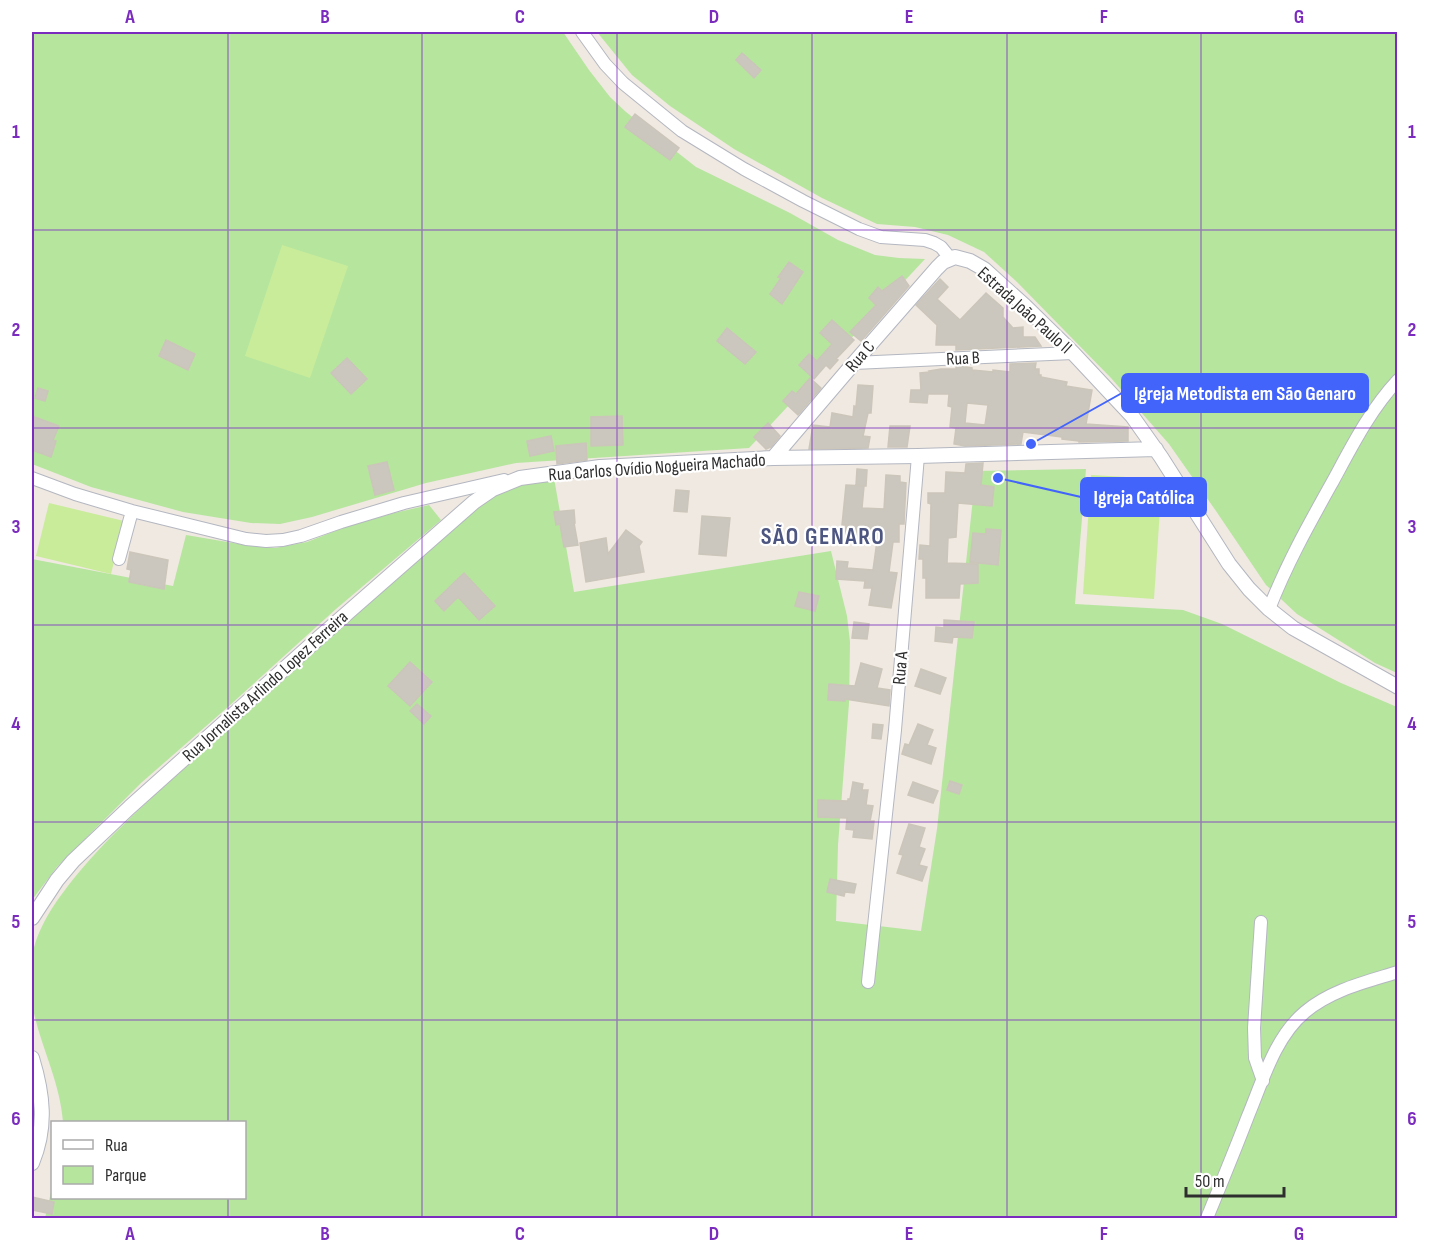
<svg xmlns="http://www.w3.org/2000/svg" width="1429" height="1250" font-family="'Sofia Sans Condensed',sans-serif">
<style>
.green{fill:#b6e59e}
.pitch{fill:#c9ec9a}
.building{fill:#cbc7bf;stroke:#cbc5ba;stroke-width:1.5;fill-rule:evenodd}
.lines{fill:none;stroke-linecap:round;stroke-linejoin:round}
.minor-casing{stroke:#b4b7c1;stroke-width:14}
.tertiary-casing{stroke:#b4b7c1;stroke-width:16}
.minor{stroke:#fff;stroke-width:12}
.tertiary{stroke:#fff;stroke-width:14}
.grid{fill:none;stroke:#7b2cbf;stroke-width:1.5;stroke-opacity:0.55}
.labels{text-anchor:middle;stroke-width:4.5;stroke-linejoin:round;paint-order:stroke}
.street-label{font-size:18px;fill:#2e2e2e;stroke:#fff}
.district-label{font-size:24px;font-weight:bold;letter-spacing:1.5px;fill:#4d5680;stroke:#fff}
.leader{fill:none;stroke:#4264fb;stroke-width:2}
.callout-dot{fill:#4264fb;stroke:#fff;stroke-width:2}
.callout{fill:#4264fb;stroke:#4264fb;stroke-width:2}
.callout-label{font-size:20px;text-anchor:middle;font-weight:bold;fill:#fff}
.neatline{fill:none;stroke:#7b2cbf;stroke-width:2}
.grid-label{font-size:20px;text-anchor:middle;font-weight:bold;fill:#7b2cbf}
</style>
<rect width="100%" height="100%" fill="#efe9e1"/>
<path class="green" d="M32,32H563L589,70L610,97L626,112L696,167L790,213L838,240L875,255L899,258L925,259L749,448L516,463L426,483L312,517L280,524L251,523L183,512L91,487L32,464Z
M597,32H1397V673L1375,663L1297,614L1266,585L1216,511L1169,444L1111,378L1017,282L984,252L948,235L915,227L877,224L822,198L734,149L670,106L632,75Z
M1086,469L1075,604L1183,610L1222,624L1341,683L1397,707V1218H45L52,1188V1198H244V1122H63C60,1082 41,1047 33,1009C30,993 30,975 32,959C34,937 49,911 62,894C103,838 158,793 209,746C296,666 384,588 473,510L491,498L524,483L554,478L574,592L831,551L847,616L850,642L849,703L838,845L836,921L921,931L937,829L976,471Z
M429,505L441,520L336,609L229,706L141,783L57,867L32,900V559L173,586L186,535L245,545L275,548L307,542L348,526L394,513Z"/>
<path class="pitch" d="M282,245L348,266L310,378L245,356Z
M1091,475L1162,479L1154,599L1083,594Z
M49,503L124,521L111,574L36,556Z"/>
<path class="building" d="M742,53L761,70L754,78L736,60Z
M635,114L679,148L670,160L625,127Z
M789,262L803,272L782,304L770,294L781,278L778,277Z
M902,276L909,286L861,341L850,332L876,305L869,298L878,287L882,291Z
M940,279L948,287L937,299L960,320L986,293L1003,308V317L1013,328L1023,327V337H1035L1041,346L956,350V345H936L937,325L916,305Z
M832,320L854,340L836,359L838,360L830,369L826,365L814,379L799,365L809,354L817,361L832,344L820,333Z
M727,328L756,352L745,364L717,341Z
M166,340L195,354L188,370L159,356Z
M347,358L367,379L351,394L331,373Z
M1036,363L1035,369H1039V375H1041V377L1067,382L1066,386L1092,390L1086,424L1128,427V441L1079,442V441L1062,439V437L1023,432L1021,444L965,446L954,444L956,428L950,427L952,407L948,406L949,394H928L927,403L910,402L911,390H921L920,373L930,372L929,371L941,369H956V367L959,366L972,368V370L993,372V370L1010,372V364ZM967,403L988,405L985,425L965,423Z
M810,378L821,388L798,415L783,401L792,391L796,394Z
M858,385L873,386L871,413H868L863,436L870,437L868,448L809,449L813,425L830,427L832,413L853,417L854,406L856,407Z
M38,388L48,391L45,401L35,398Z
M32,416L59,426L53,440L56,441L51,457L32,450Z
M622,416L623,445L591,446V417Z
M768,423L780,436L771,447L766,449L754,437Z
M890,426H910L907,447H888Z
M551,436L554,451L530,456L527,441Z
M586,443L587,460L557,464L556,446Z
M387,462L394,490L375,495L368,466Z
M983,463L981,485L994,487L992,506L958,503L956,537L948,538L947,563L978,564V583L960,584L959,598H926V578H923V559H919L920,545L930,546L931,504L928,503V493H945L946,472L965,473L966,464Z
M857,469L867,470L866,486L856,485Z
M886,475L900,476V482L906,483L904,524H899V542H893L889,572L897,573L891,608L869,605L872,588H864L865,581L836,579L837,561L848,562L847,568L873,570L877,541L845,540L846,525H842L846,485L864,486L862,508L884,509Z
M676,490L689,491L687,512L674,511Z
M574,510L575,523H574L578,545L564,547L560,524L556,525L554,512Z
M702,516L730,518L726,556L699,554Z
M986,529L1001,530L998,565L970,562L973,533L986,534Z
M626,530L642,542L639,546L644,572L586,582L580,543L606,538L608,554Z
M130,552L168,560L164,589L129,582L131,570L127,569Z
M464,573L495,606L479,620L458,597L444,611L435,601Z
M799,592L819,596L815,611L795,606Z
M944,620L974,622L972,638L953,637L952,643L935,641L936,627L944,628Z
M854,622L869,624L867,639L852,638Z
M410,662L432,682L410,706L388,686Z
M861,663L882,669L877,688L890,690L889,706L845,699V701L828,700L829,684L855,686Z
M921,669L946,678L940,694L915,686Z
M417,704L431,716L424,724L410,711Z
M873,724L883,725L881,739L872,738Z
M918,724L933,730L927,745L936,748L931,764L902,754L905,744L909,745Z
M950,781L962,785L959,794L947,790Z
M853,782L863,784L862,790H868L866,805L873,806L870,821H874L872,839L853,837L854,830L846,829L847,818L818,817V800L848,801V799H850Z
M913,782L938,791L933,803L908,795Z
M909,824L925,828L919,847L925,849L919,865L927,867L922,881L897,873L903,855L899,854Z
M830,879L856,884L854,893L845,892L844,896L827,892Z
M32,1197L54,1202L52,1214L32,1210Z"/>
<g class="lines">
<g class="minor-casing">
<path id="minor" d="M582,32L605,64L623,83L682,131L744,169L803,201L859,229L881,237L925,240L934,243L941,247L950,258
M854,363L1073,353
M32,478L75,494L132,511L246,539L266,541L283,540L301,536L341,522L404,503L504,480
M119,559L132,511
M1269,609C1287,563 1309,524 1333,481C1352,446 1370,410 1398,380
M1261,922L1254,1028L1255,1058L1263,1081
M868,982L895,730L918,456
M1207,1218C1221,1184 1235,1150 1248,1116C1263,1080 1275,1037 1305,1012C1331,990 1366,982 1398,972"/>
</g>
<g class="tertiary-casing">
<path id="tertiary" d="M773,458L854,363L937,268L943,262L955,257L970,261L984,269L1025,306L1073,353L1132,416L1161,457L1229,564L1249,589L1269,609L1293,628L1398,687
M32,918L57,880L73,861L130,807L321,636L474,502L493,489L520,478L600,467L773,458L918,456L1156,449
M32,1058C43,1094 47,1127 32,1163"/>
</g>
<use href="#minor" class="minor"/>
<use href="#tertiary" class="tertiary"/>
</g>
<path class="grid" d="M228,32V1122M422,32V1218M617,32V1218M812,32V1218M1007,32V1218M1201,32V1218M32,230H1398M32,428H1398M32,625H1398M32,822H1398M32,1020H1398M228,1198V1218"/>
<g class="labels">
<g class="street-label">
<text transform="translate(1025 310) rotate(42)" y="6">Estrada João Paulo II</text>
<text transform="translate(860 356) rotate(-49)" y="6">Rua C</text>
<text transform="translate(963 358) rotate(-3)" y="6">Rua B</text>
<text transform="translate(657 467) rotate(-4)" y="6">Rua Carlos Ovídio Nogueira Machado</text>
<text transform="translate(900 668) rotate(-85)" y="6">Rua A</text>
<text transform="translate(265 686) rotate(-42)" y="6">Rua Jornalista Arlindo Lopez Ferreira</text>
</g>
<g class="district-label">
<text x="823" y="544">SÃO GENARO</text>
</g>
</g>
<path class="leader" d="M1031 444L1122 393M998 478L1081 497"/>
<g class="callout-dot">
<circle cx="1031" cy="444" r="6"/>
<circle cx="998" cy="478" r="6"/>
</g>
<g class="callout">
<rect x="1122" y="374" width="246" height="38" rx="6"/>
<rect x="1081" y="478" width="125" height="38" rx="6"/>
</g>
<g class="callout-label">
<text x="1245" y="400">Igreja Metodista em São Genaro</text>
<text x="1144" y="504">Igreja Católica</text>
</g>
<rect width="1429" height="1250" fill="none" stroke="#ffffff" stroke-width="66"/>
<rect x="51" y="1121" width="195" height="78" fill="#ffffff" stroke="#ababab" stroke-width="1.5"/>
<rect x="63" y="1140" width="30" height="9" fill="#ffffff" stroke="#ababab" stroke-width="1.5"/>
<text x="105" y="1151" font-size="18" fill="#2e2e2e">Rua</text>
<rect x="63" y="1166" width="30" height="18" fill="#b6e59e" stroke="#ababab" stroke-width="1.5"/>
<text x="105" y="1181" font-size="18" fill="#2e2e2e">Parque</text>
<path d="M1186 1187v9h98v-9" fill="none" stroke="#2e2e2e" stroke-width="3"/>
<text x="1195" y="1187" font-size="18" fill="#2e2e2e" stroke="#ffffff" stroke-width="4.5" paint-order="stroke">50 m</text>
<rect x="33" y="33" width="1363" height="1184" class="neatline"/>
<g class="grid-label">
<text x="130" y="23">A</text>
<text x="325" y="23">B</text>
<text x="520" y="23">C</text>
<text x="714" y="23">D</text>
<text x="909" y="23">E</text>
<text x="1104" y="23">F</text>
<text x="1299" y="23">G</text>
<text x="16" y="138">1</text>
<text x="1412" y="138">1</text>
<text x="16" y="336">2</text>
<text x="1412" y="336">2</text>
<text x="16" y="533">3</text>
<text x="1412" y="533">3</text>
<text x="16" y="730">4</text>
<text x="1412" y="730">4</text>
<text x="16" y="928">5</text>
<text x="1412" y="928">5</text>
<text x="16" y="1125">6</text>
<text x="1412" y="1125">6</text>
<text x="130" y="1240">A</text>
<text x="325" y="1240">B</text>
<text x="520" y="1240">C</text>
<text x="714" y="1240">D</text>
<text x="909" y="1240">E</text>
<text x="1104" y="1240">F</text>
<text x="1299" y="1240">G</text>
</g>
</svg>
